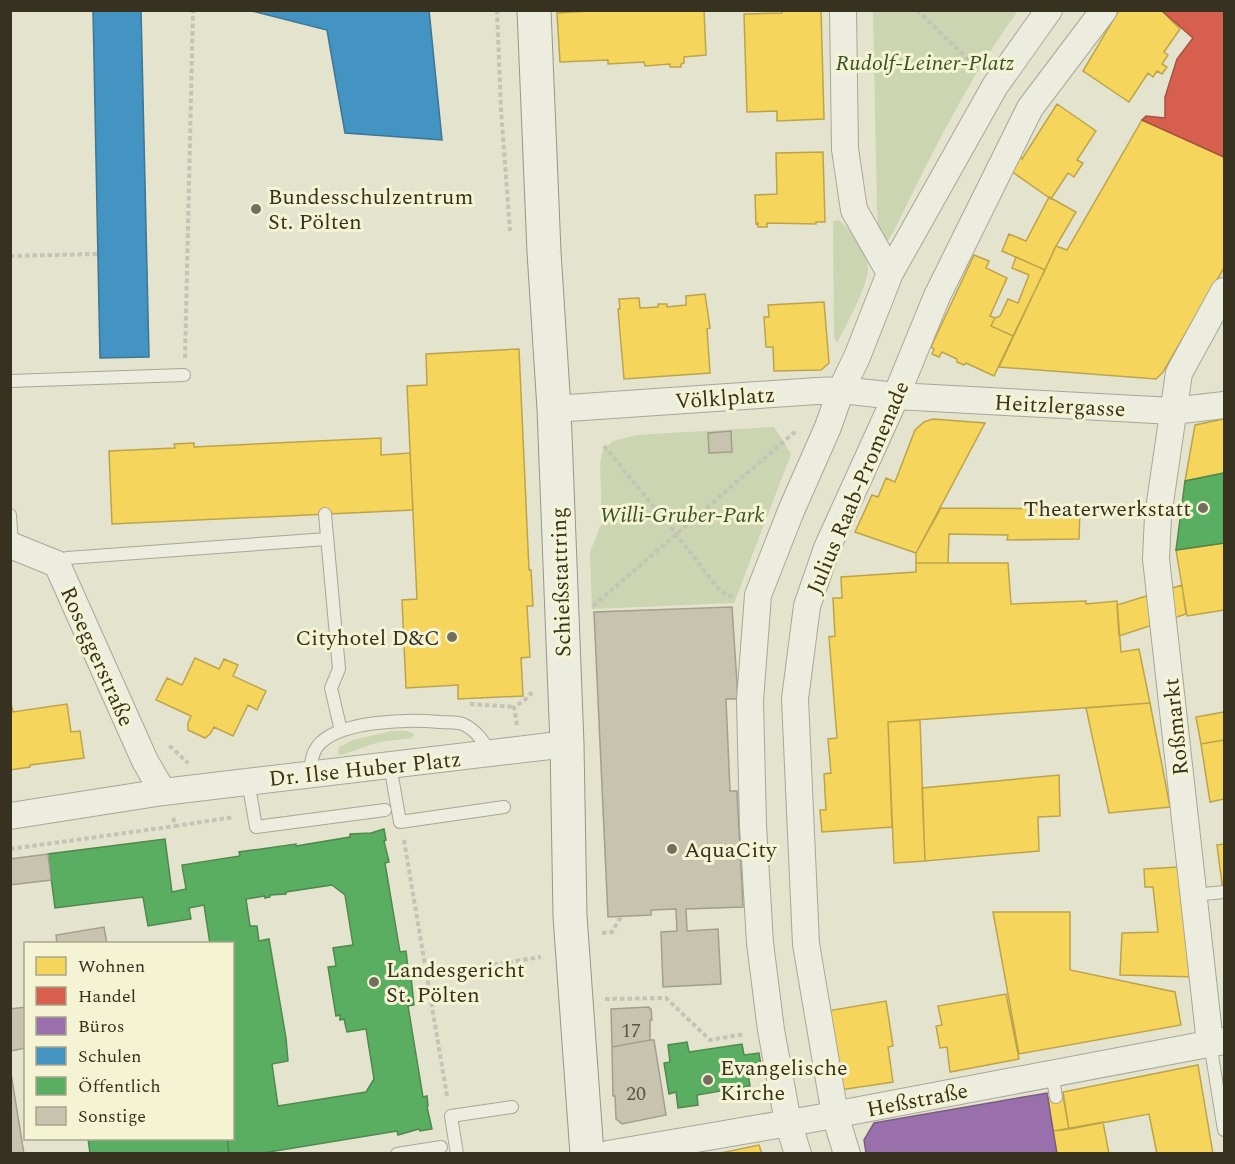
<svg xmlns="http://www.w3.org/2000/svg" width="1235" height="1164" font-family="Spectral,serif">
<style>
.green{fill:#cbd5b1}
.homes{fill:#f6d55c;stroke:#bda44a;stroke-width:1.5}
.shops{fill:#d6604d;stroke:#a6523f;stroke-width:1.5}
.offices{fill:#9970ab;stroke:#7c5d81;stroke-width:1.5}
.schools{fill:#4393c3;stroke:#3f7692;stroke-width:1.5}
.public{fill:#5aae61;stroke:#50884d;stroke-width:1.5;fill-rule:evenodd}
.building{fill:#c7c3af;stroke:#a39f8d;stroke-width:1.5}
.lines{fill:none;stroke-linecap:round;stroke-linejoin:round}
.service-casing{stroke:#a8a797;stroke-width:14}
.minor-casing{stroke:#a8a797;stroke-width:28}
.secondary-casing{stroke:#989786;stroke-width:35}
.path{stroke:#c4c3b6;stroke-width:4;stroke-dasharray:4.5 3;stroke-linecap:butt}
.service{stroke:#ececdf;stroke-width:12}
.minor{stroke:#ececdf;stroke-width:26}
.secondary{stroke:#ececdf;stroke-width:33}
.poi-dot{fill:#736f5c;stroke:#f4f4d4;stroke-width:2}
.labels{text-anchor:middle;stroke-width:6;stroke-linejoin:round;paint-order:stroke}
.number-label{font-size:20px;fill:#5b5643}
.park-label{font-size:22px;font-style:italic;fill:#3b5227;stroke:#f4f4d4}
.poi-label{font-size:22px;fill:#37311f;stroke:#f4f4d4;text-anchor:start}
.street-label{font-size:22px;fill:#37311f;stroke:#f4f4d4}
</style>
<rect width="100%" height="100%" fill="#e3e3ce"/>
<path class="green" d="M873,11H1018C968,79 931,155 894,231L888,240L884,239L878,228L877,210Z
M839,220C851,232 867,250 868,268C869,284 845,327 837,343L834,337L833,221Z
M774,427L791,454L734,603L592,609L590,552L602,522L600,464L603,450L613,441L636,435Z
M391,731H407L414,734L412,738L379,742L341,755L338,753L339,747L353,740Z"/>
<path class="homes" d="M605,10H704L706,55L684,57V63L681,64V67H670V64L645,66L644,62L608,64V60L560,62L557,13Z
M782,10H821L824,119L777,121V111L747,112L744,14L782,13Z
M1119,10H1161L1180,29L1164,52L1168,55L1162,64L1167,67L1162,74L1157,71L1153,77L1148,73L1129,102L1083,71Z
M1057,104L1096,131L1077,160L1083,163L1074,177L1068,173L1051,199L1011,171L1020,157L1022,159Z
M1142,120L1224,157V268L1163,372L1156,379L999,367L1056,246L1067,250Z
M823,152L825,222H816V224L767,223V227H758V223L756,224L755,195L777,194L776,153Z
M1049,197L1076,212L1056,246L1045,270L1002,251L1009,234L1026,241Z
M974,255L989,261L986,268L1007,278L990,316L995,318L991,326L1013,336L994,376L966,363L964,365L957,362V359L942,352L939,357L932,354L934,349L931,347Z
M1016,257L1045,270L1013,336L991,326L995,318L1000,316L1008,299L1018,303L1029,275L1012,268Z
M705,294L710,328L707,329L710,373L624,379L618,309H620L619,299L639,298L640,308L658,307V304H667V307L686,305V296Z
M824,302L829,363L821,370L774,371L773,347H766L764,317H769L768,305Z
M519,349L529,570H531L533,606H527L530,657L521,658L523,696L458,699V685L406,688L402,600L417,599L407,386L427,385L426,354Z
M933,419L985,423L916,553L855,532L872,495L878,497L886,478L895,482L915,430L924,422Z
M1224,419V473L1185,481L1195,425Z
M381,438V455L410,453L413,510L112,524L109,451L175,448L174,444L194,443V447Z
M941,508L1080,509L1079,539L1007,540L1008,535L949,534L948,563H916V553Z
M1224,543V610L1187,616L1176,550Z
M916,563H1008L1011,604L1086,601V604L1117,601L1121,652L1139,649L1150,703L888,722L892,827L822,832L820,810H826L824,774L831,773L828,739L837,738L829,637L835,636L833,598H842L841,577L916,572Z
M1182,585L1186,614L1119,636L1117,605Z
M195,658L219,669L224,659L238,665L233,676L266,691L257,710L248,705L233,736L214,727L210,734L205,738L188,730V723L191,716L156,700L167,678L182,685Z
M10,699L13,712L67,704L71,732L80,731L84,758L30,765V767L10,770Z
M1150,703L1170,807L1109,813L1086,708Z
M1224,712V740L1201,744L1196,717Z
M920,720L925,861L894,863L888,722Z
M1224,740V799L1210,802L1201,744Z
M1059,775L1060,816L1038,817L1039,851L925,861L922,788Z
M1224,844V899L1217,845Z
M1179,867L1196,977L1120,975L1122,933L1158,932L1153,887H1145L1144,869Z
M993,912H1070V970L1175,992L1181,1025L1019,1054Z
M1006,994L1019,1059L950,1072L947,1047L940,1048L936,1026L942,1025L938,1006Z
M886,1001L893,1046L888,1047L893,1082L840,1090L827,1011Z
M1198,1065L1213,1154H1157L1149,1114L1069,1129L1063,1092Z
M1063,1096L1069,1129L1053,1131L1048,1098Z
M1103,1122L1109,1154H1057L1053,1131Z
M759,1145L762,1154H716Z"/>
<path class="shops" d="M1161,10H1224V157L1142,120L1146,116L1165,118V97L1177,59L1193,38Z"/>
<path class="offices" d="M1047,1093L1057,1154L866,1153L864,1140L874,1123Z"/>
<path class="schools" d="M93,10H141L149,357L100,358Z
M248,10H429L442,140L345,133L327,30Z"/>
<path class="public" d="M1224,473V543L1176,550L1185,481Z
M384,829L386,840L384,841L389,862L385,863L400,952L406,951L408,968L410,967L414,1005L408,1006L423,1097L427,1096L428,1106L427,1107L432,1129L420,1131L419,1129L398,1135L397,1131L257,1154H229L227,1138H232V1093H234L232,1081V944H210L204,905L189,908L191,919L148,926L143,897L55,908L48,854L165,839L172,892L186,889L182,865L240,856L239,852L296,844V846L350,837V834L371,833ZM332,885L345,895L353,945L333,948L336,966L328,967L336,1016L340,1015V1020L344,1019L347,1032L366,1029L374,1079L366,1092L278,1106L272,1064L288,1061L286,1038L269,939L259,941L257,926H250L246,899L265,896V898L270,897V895L286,894V892Z
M687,1042L689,1052L742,1044L744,1055L759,1053L762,1072L748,1074L750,1086L697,1095L698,1105L678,1108L676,1092L669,1094L664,1063L670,1062L668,1045Z
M88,1138H227L229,1154H90Z"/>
<path class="building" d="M731,431L732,452L709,453L708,433Z
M732,607L738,699H726L730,791H737L743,907L686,909L687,931L718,929L721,984L663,987L661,932L677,931L676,909L651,910V915L608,917L594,612Z
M48,854L51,880L10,885V859Z
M104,927L107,944H57L56,935Z
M26,1007V1048L10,1051V1009Z
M649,1007L650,1009H651L652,1020H650V1040L612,1047L611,1009Z
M650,1040H654L666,1115L622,1124L616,1119L615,1096H613L612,1047Z
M10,1067L24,1154H10Z"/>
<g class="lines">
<g class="service-casing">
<path id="service" d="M10,381L184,375
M325,514L339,669L331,688L341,731
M10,515L12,545
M57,564L67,558L327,539
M390,765L400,822L504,807
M310,774C311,766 311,755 317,747C336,720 410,719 440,722C447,722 456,722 463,724C477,731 483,741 491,754
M248,781L256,827L385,810
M1193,895L1224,892
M1210,1043L1224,1130
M1052,1073L1056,1097
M397,1154L441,1147
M457,1154L451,1116L512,1107"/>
</g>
<g class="minor-casing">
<path id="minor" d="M843,10L845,149L854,210L890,273
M554,409L817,391L841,390L896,396L1173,411L1224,405
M10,545L57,564L145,761L163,792
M10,816L163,792L567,744
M1210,1043L1156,559L1158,516L1179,373L1224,291
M608,1154L812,1119L1224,1041
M798,1154L788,1122L771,1030L760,943L753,825L750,701L758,595L791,511L828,427L841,390L857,357L890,273L995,86L1049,10
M847,1154L835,1115L806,944L795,699L807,606L827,548L896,396L937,296L1030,108L1104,10"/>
</g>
<g class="secondary-casing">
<path id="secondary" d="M534,10L544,252L554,409L567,744L570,916L587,1154"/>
</g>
<path class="path" d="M497,10L501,110L510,231
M917,10L977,68
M10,256L98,254
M185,358L193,10
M604,446L676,534L717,587L727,596H733
M593,606L796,431
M470,704L514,707
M517,725L514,707L524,701L530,694L534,693
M169,748L171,747L188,763
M173,818L176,826L234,817
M404,840L447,1096
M10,849L176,826
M602,933L612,932L622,915
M412,977L541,957
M605,999L666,998L710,1040L745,1034"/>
<use href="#service" class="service"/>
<use href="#minor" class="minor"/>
<use href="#secondary" class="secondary"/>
</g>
<g class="poi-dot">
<circle cx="256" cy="209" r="6"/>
<circle cx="1203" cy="508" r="6"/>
<circle cx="452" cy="637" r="6"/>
<circle cx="672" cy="849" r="6"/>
<circle cx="374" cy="982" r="6"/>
<circle cx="708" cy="1080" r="6"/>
</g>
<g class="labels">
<g class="number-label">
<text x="631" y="1037">17</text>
<text x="636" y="1100">20</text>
</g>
<g class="park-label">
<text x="925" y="70">Rudolf-Leiner-Platz</text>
<text x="682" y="522">Willi-Gruber-Park</text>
</g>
<g class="poi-label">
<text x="268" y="204">Bundesschulzentrum<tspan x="268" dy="25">St. Pölten</tspan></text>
<text x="1191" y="516" text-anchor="end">Theaterwerkstatt</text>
<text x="440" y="645" text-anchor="end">Cityhotel D&amp;C</text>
<text x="684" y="857">AquaCity</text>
<text x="386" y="977">Landesgericht<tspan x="386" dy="25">St. Pölten</tspan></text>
<text x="720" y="1075">Evangelische<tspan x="720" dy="25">Kirche</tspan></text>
</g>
<g class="street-label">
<text transform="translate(725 397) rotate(-4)" y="8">Völklplatz</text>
<text transform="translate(1060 405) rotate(3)" y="8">Heitzlergasse</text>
<text transform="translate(857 487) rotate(-67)" y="8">Julius Raab-Promenade</text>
<text transform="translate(560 582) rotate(-92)" y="8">Schießstattring</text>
<text transform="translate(98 656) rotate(66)" y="8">Roseggerstraße</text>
<text transform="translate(1175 727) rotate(-96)" y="8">Roßmarkt</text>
<text transform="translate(365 768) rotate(-6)" y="8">Dr. Ilse Huber Platz</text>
<text transform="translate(917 1099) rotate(-11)" y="8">Heßstraße</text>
</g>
</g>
<rect width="1235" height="1164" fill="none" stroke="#37311f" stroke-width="24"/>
<rect x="24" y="942" width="210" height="198" fill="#f4f4d4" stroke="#a8a68c" stroke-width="1.5"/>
<rect x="36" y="957" width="30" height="18" fill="#f6d55c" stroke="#a8a68c" stroke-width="1.5"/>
<text x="78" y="972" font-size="18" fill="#37311f">Wohnen</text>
<rect x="36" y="987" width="30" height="18" fill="#d6604d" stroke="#a8a68c" stroke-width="1.5"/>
<text x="78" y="1002" font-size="18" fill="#37311f">Handel</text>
<rect x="36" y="1017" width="30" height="18" fill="#9970ab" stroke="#a8a68c" stroke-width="1.5"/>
<text x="78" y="1032" font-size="18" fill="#37311f">Büros</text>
<rect x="36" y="1047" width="30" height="18" fill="#4393c3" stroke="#a8a68c" stroke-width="1.5"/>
<text x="78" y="1062" font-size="18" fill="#37311f">Schulen</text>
<rect x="36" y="1077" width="30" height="18" fill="#5aae61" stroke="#a8a68c" stroke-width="1.5"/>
<text x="78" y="1092" font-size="18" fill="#37311f">Öffentlich</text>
<rect x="36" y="1107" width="30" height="18" fill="#c7c3af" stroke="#a8a68c" stroke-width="1.5"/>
<text x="78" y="1122" font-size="18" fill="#37311f">Sonstige</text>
</svg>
